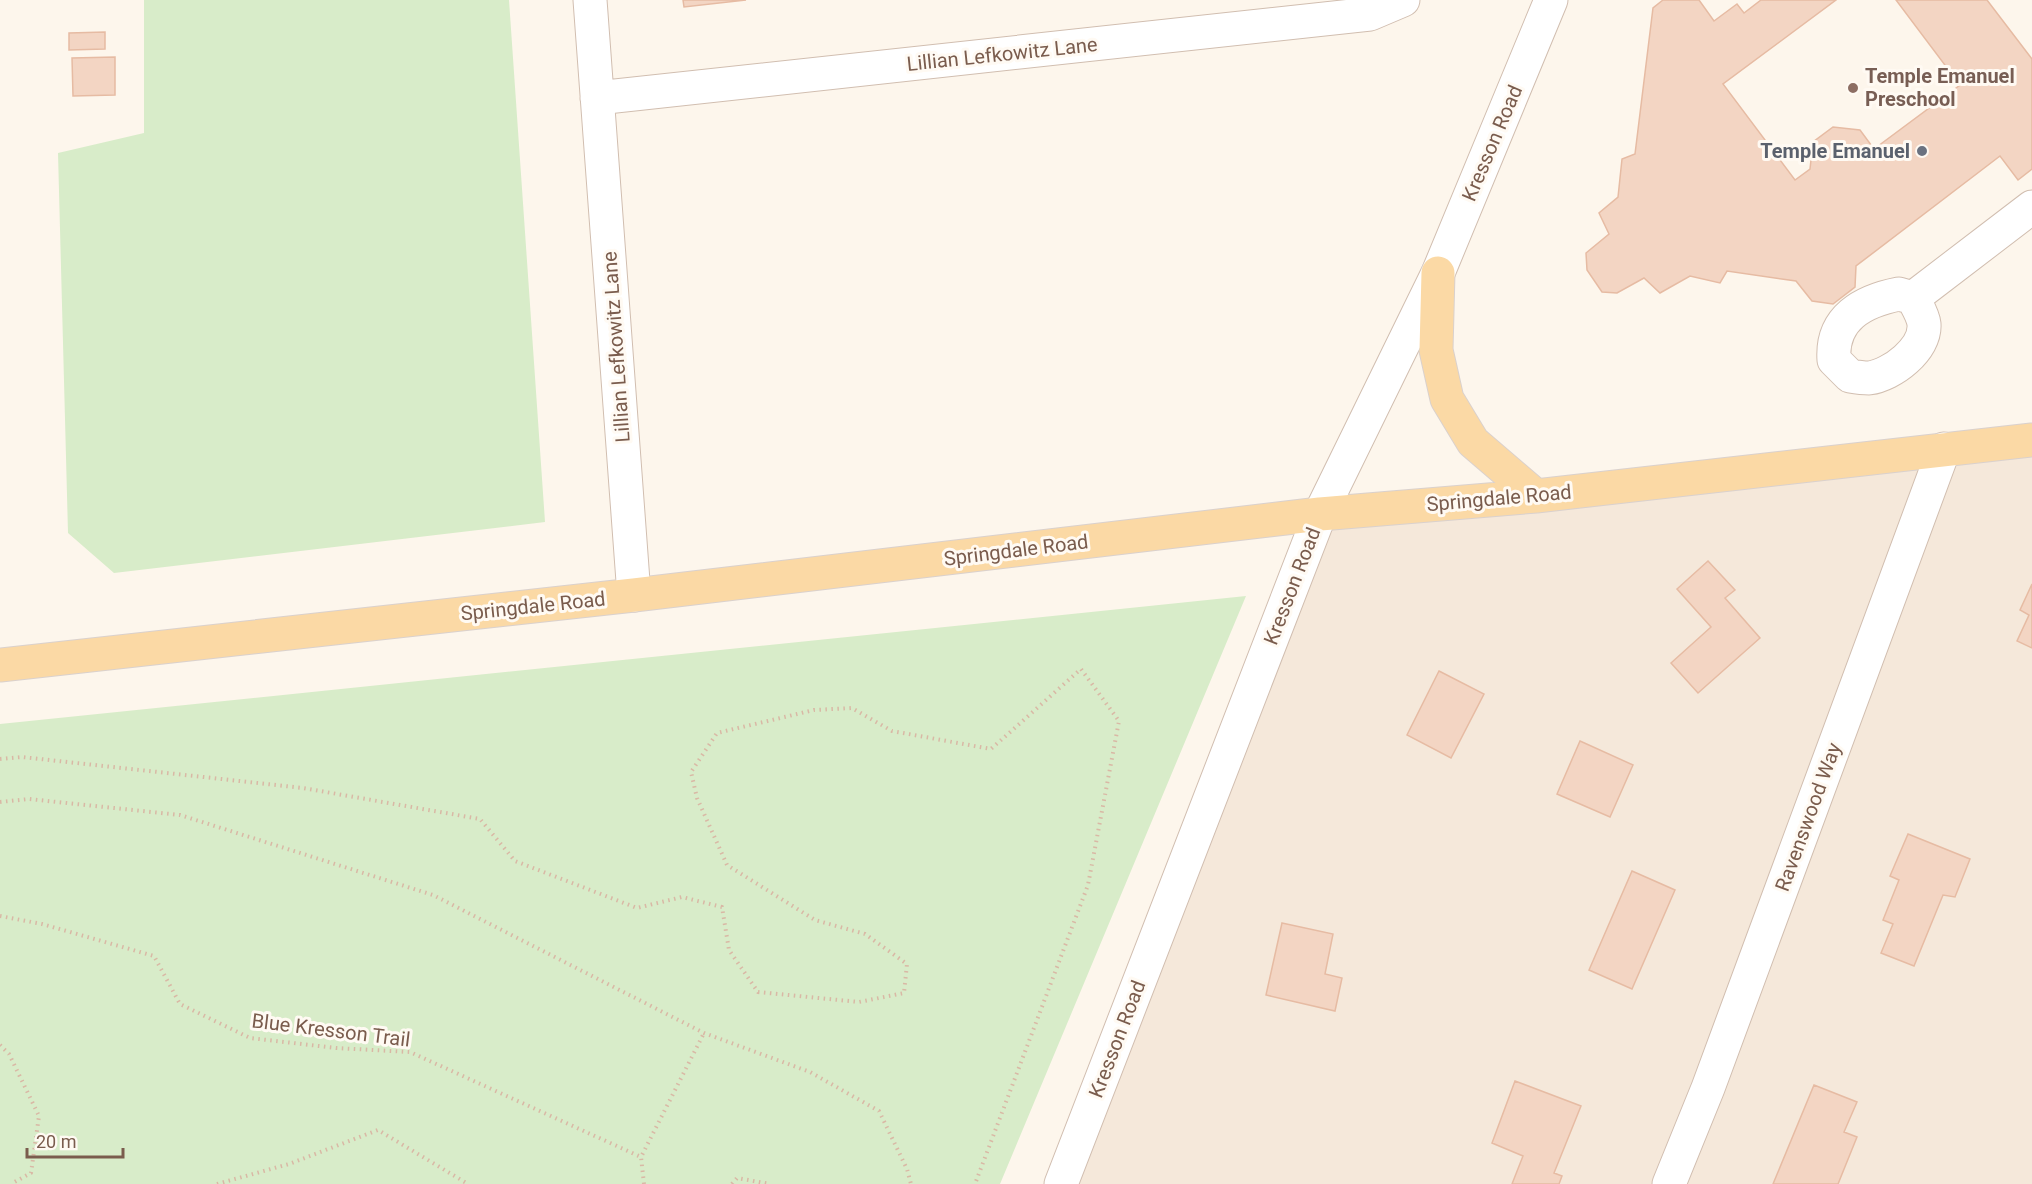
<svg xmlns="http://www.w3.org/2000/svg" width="2032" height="1184" viewBox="0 0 2032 1184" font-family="Roboto,sans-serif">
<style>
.residential{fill:#f5e8da}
.green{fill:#d8ecc9}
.building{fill:#f3d5c3;stroke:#e6bba3;stroke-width:1.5}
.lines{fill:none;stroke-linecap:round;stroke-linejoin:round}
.minor-casing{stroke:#d1beb0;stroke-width:35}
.major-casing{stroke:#dad1cd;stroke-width:35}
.path{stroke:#d9b8a5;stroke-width:4;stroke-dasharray:1.5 4.5;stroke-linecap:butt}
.minor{stroke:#fff;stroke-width:33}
.major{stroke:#fbd9a5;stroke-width:33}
.education-dot{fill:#8d6e63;stroke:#fffaf3;stroke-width:2}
.worship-dot{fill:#6b7280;stroke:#fffaf3;stroke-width:2}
.labels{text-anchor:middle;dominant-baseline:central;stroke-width:6;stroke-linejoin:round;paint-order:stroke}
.street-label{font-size:20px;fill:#7a5c4d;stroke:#fffaf3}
.education-label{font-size:20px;font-weight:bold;fill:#785e54;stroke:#fffaf3;text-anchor:start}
.worship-label{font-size:20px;font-weight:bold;fill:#5b616d;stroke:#fffaf3;text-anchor:end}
</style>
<rect width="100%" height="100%" fill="#fdf6ec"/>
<path class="residential" d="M2032,440V1184H1061L1320,514Z"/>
<path class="green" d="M144,0H509L545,522L114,573L68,533L58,153L144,133Z
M1246,596L1000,1184H0V724Z"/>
<path class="building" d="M683,0H746L684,7Z
M1663,0H1699L1714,21L1737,4L1744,13L1761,0H1836L1723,84L1795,180L1810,169L1813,142L1833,127L1860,130L1874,149L1960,85L1896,0H1987L2032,59V169L2018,180L2000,156L1856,266L1855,287L1833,304L1812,301L1796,281L1727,271L1720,283L1690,276L1660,293L1644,278L1617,293L1602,292L1587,270L1586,253L1609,234L1599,213L1618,197L1622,159L1635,154L1653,8Z
M105,32V49L69,50V33Z
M115,57V95L73,96L72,58Z
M1708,561L1735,590L1725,598L1760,638L1698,693L1671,663L1711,627L1677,589Z
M2032,584V648L2017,641L2029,615L2020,610Z
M1439,671L1484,694L1451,758L1407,735Z
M1580,741L1633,765L1610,817L1557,794Z
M1908,834L1970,859L1955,897L1943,895L1914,966L1881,953L1893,924L1883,920L1899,880L1890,876Z
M1632,871L1675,890L1632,989L1589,970Z
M1282,923L1333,934L1325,974L1342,978L1335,1011L1266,995Z
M1515,1081L1581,1106L1554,1173L1562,1176L1559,1184H1512L1523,1156L1492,1143Z
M1814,1085L1857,1102L1844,1132L1857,1137L1838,1184H1773Z"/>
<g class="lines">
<defs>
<path id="minor" d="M590,0L634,595
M597,98L1370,14L1403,0
M1899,294L1913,298C1917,306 1923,315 1924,324C1926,349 1892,375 1869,378C1863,378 1856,377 1850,376L1834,360C1831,318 1863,301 1899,294Z
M1913,298L2032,207
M1061,1184L1320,514L1438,273L1551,0
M1669,1184L1708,1088L1944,449"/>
<path id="major" d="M1438,273L1436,350L1447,399L1473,442L1536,496
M0,665L634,595L1320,514L1536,496L2032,440"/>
</defs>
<use href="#minor" class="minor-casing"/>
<use href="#major" class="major-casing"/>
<path class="path" d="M0,759L22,757L303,788L480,819L515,861L637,908L682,897L722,907L729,950L758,992L859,1002L904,993L907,964L865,934L815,920L727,865L697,798L691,772L717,733L814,710L852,708L892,731L991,749L1081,669L1119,721L1088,885L975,1184
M0,802L29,799L180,815L433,895L704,1033L810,1072L879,1111L907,1169L911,1184
M0,916L42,924L154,956L180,1004L250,1038L336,1048L410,1052L641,1157
M0,1045L9,1054L39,1116L31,1173L11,1184
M217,1184L289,1164L378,1130L468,1184
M644,1184L641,1157L704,1033
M732,1184L737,1178L770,1184"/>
<use href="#minor" class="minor"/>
<use href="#major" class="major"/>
</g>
<circle class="education-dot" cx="1853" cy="88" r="6"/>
<circle class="worship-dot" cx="1922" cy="151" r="6"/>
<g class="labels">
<g class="street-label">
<text transform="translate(1002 54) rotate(-6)">Lillian Lefkowitz Lane</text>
<text transform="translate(1492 143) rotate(-67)">Kresson Road</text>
<text transform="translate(616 347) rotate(-94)">Lillian Lefkowitz Lane</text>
<text transform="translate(1499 498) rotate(-5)">Springdale Road</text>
<text transform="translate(1016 550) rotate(-7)">Springdale Road</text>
<text transform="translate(1292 586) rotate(-69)">Kresson Road</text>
<text transform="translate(533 606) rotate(-6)">Springdale Road</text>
<text transform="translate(1808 817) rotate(-70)">Ravenswood Way</text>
<text transform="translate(331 1030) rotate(7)">Blue Kresson Trail</text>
<text transform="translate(1117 1039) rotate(-69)">Kresson Road</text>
</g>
<g class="education-label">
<text x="1865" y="76">Temple Emanuel<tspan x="1865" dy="23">Preschool</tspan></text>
</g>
<g class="worship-label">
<text x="1910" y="151">Temple Emanuel</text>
</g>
</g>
<path d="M27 1148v9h96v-9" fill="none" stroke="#7a5c4d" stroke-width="3"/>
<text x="36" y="1148" font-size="18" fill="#7a5c4d" stroke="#fffaf3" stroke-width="4.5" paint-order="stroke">20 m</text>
</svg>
